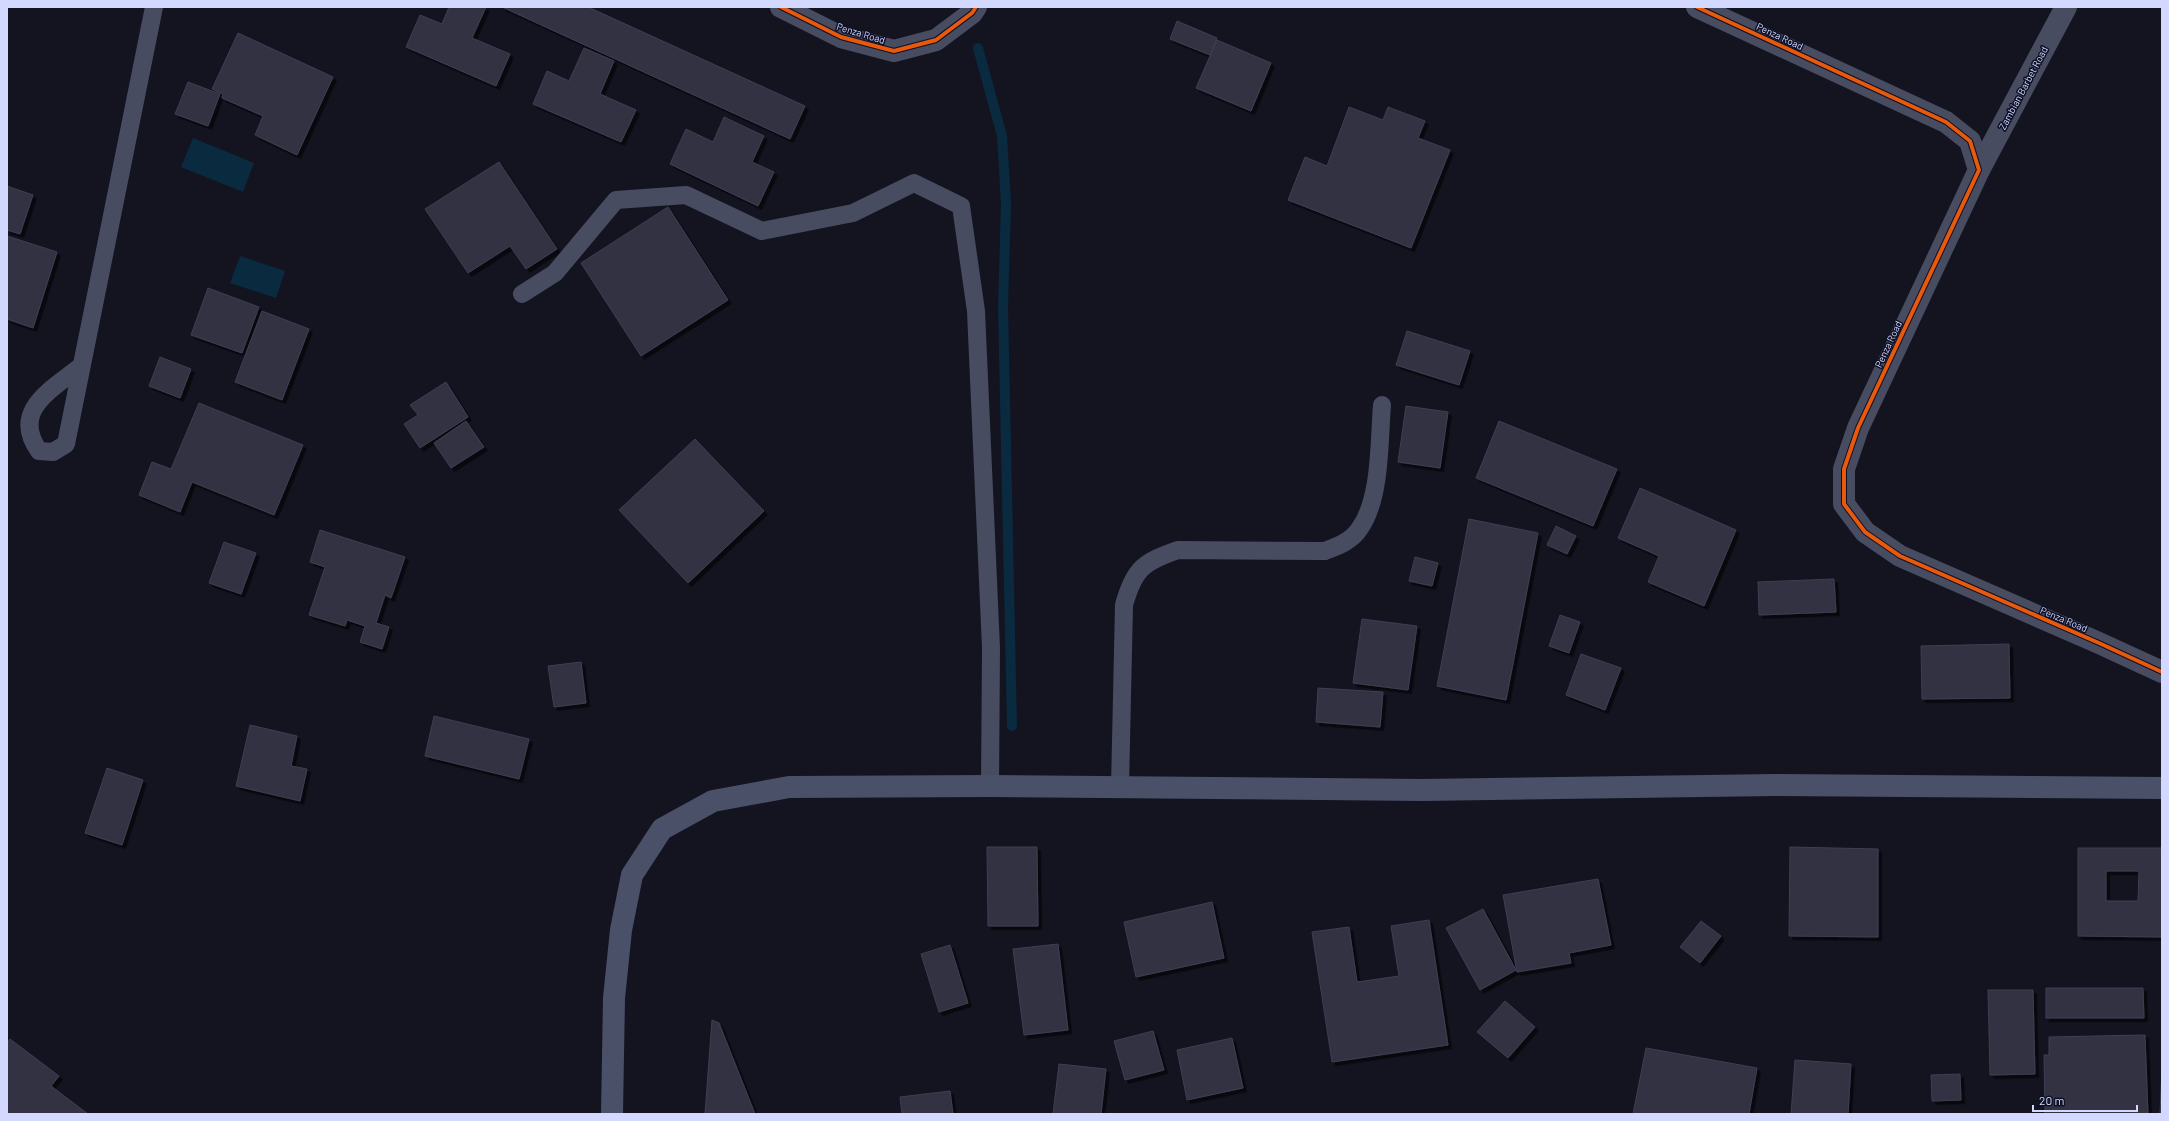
<svg xmlns="http://www.w3.org/2000/svg" width="2169" height="1121" viewBox="0 0 2169 1121" font-family="Barlow,sans-serif">
<style>
.water{fill:#0a2a40}
.lines{fill:none;stroke-linecap:round;stroke-linejoin:round}
.stream{stroke:#0a2a40;stroke-width:10}
.building{fill:#313242;stroke:#3e3f54;fill-rule:evenodd;filter:url(#shadow)}
.service{stroke:#484c61;stroke-width:18}
.minor{stroke:#484c61;stroke-width:22}
.tertiary{stroke:#484c61;stroke-width:22}
.secondary{stroke:#4a5067;stroke-width:22}
.cycleway-casing{stroke:#0e1025;stroke-width:6}
.cycleway{stroke:#e8590c;stroke-width:4}
.labels{text-anchor:middle;dominant-baseline:central;stroke-width:3;stroke-linejoin:round;paint-order:stroke}
.street-label{font-size:10px;fill:#d2d8ff;stroke:#0e1025}
</style>
<defs>
<filter id="shadow"><feDropShadow dx="3.5" dy="3.5" stdDeviation="0" flood-color="#0009"/></filter>
</defs>
<rect width="100%" height="100%" fill="#131420"/>
<path class="water" d="M193,138L254,163L243,192L181,167Z
M240,256L285,271L276,298L230,283Z"/>
<g class="lines">
<path class="stream" d="M978,48L1002,136L1006,204L1003,307L1012,726"/>
</g>
<path class="building" d="M449,7H486L472,38L510,54L496,86L406,47L420,15L442,24Z
M502,7H588L805,106L790,139Z
M1177,21L1217,38L1210,55L1170,39Z
M238,33L333,77L297,155L255,135L263,116L222,98L223,94L212,89Z
M1217,40L1271,63L1251,111L1196,88Z
M584,48L614,61L600,94L636,110L621,142L533,104L547,71L569,81Z
M188,82L220,94L208,126L175,114Z
M1349,107L1383,120L1388,107L1425,121L1418,138L1450,150L1411,248L1288,200L1305,157L1327,166Z
M724,117L764,136L752,162L774,172L758,206L670,164L686,129L713,142Z
M499,162L557,249L526,269L510,246L468,273L425,209Z
M7,186L33,195L20,234L7,230Z
M668,207L728,300L641,356L581,263Z
M7,236L57,252L33,328L7,319Z
M208,288L259,307L242,353L191,335Z
M262,311L309,329L282,400L235,382Z
M1407,331L1470,351L1459,385L1396,365Z
M160,357L191,369L180,398L149,386Z
M446,382L468,417L420,448L404,424L418,415L410,405Z
M199,403L303,445L274,515L192,482L180,512L139,495L152,462L171,469Z
M1406,406L1448,412L1440,468L1398,462Z
M466,421L484,447L451,468L434,443Z
M1499,421L1617,469L1593,526L1476,478Z
M695,439L764,511L688,583L619,510Z
M1640,488L1736,530L1704,606L1648,582L1659,556L1618,538Z
M1469,519L1538,533L1506,700L1437,686Z
M1556,526L1576,536L1567,554L1547,545Z
M320,530L405,557L391,598L385,595L376,623L389,627L382,649L360,642L365,626L347,620L345,626L309,615L325,567L310,562Z
M224,542L256,553L241,594L209,583Z
M1415,557L1438,563L1432,586L1409,581Z
M1834,579L1836,612L1759,615L1758,582Z
M1560,615L1580,622L1569,653L1549,646Z
M1362,619L1417,626L1408,690L1353,683Z
M2009,644L2010,698L1922,699L1921,646Z
M1581,654L1621,668L1605,710L1566,695Z
M581,662L586,703L554,707L548,666Z
M1318,688L1383,692L1380,727L1316,722Z
M434,716L529,739L519,779L425,756Z
M250,725L297,736L291,766L307,769L300,801L236,786Z
M107,768L143,780L122,845L85,833Z
M987,847H1037L1038,926H988Z
M1790,847L1878,849V937L1789,936Z
M2078,848H2162V937L2078,936ZM2106,871H2139L2138,901H2106Z
M1598,879L1611,945L1569,953L1571,963L1517,972L1503,895Z
M1212,902L1224,958L1136,977L1124,922Z
M1483,909L1516,970L1480,990L1446,928Z
M1429,920L1448,1045L1332,1062L1312,932L1349,927L1357,982L1399,976L1391,926Z
M1701,921L1721,936L1700,963L1680,947Z
M1058,944L1068,1030L1024,1035L1013,949Z
M950,945L968,1003L939,1012L921,954Z
M2046,988H2143L2144,1018H2046Z
M1988,990H2033L2035,1074L1990,1075Z
M1505,1001L1535,1027L1508,1058L1477,1032Z
M712,1020L719,1023L755,1114H705Z
M1153,1031L1164,1070L1125,1080L1114,1041Z
M2145,1035L2148,1114H2045L2044,1055H2049V1037Z
M1232,1038L1243,1088L1187,1100L1177,1050Z
M10,1039L59,1076L51,1086L88,1114H7V1043Z
M1646,1048L1757,1068L1749,1114H1633Z
M1795,1060L1851,1064L1848,1114H1791Z
M1059,1064L1106,1069L1101,1114H1053Z
M2162,1067V1114H2160Z
M1960,1074L1961,1100L1932,1101L1931,1075Z
M950,1091L953,1114H902L900,1097Z"/>
<g class="lines">
<path class="service" d="M522,294L555,273L616,200L686,195L762,231L853,213L914,183L961,206L976,311L991,648L990,786
M81,366C53,389 10,410 39,451L53,452L66,444L154,7
M1120,787L1124,605C1134,569 1143,562 1178,550L1325,551C1338,546 1352,541 1360,528C1381,498 1379,442 1382,405"/>
<path class="minor" d="M1979,170L2066,7"/>
<path class="tertiary" d="M781,7L841,37L894,51L936,40L972,13L976,7
M1697,7L1946,122L1970,141L1979,170L1858,428L1844,469V504L1865,532L1900,556L2099,643L2162,672"/>
<path class="secondary" d="M612,1114L614,998L621,930L632,875L662,829L713,801L789,787L990,786L1422,790L1776,785L2162,788"/>
<defs>
<path id="cycleway" d="M781,7L841,37L894,51L936,40L972,13L976,7
M1697,7L1946,122L1970,141L1979,170L1858,428L1844,469V504L1865,532L1900,556L2099,643L2162,672"/>
</defs>
<use href="#cycleway" class="cycleway-casing"/>
<use href="#cycleway" class="cycleway"/>
</g>
<g class="labels">
<g class="street-label">
<text transform="translate(861 33) rotate(17)">Penza Road</text>
<text transform="translate(1780 36) rotate(25)">Penza Road</text>
<text transform="translate(2023 88) rotate(-62)">Zambian Barbet Road</text>
<text transform="translate(1888 344) rotate(-65)">Penza Road</text>
<text transform="translate(2064 619) rotate(23)">Penza Road</text>
</g>
</g>
<rect width="2169" height="1121" fill="none" stroke="#d2d8ff" stroke-width="16"/>
<path d="M2033 1105v6h104v-6" fill="none" stroke="#d2d8ff" stroke-width="2"/>
<text x="2039" y="1105" font-size="12" fill="#d2d8ff" stroke="#0e1025" stroke-width="3" paint-order="stroke">20 m</text>
</svg>
